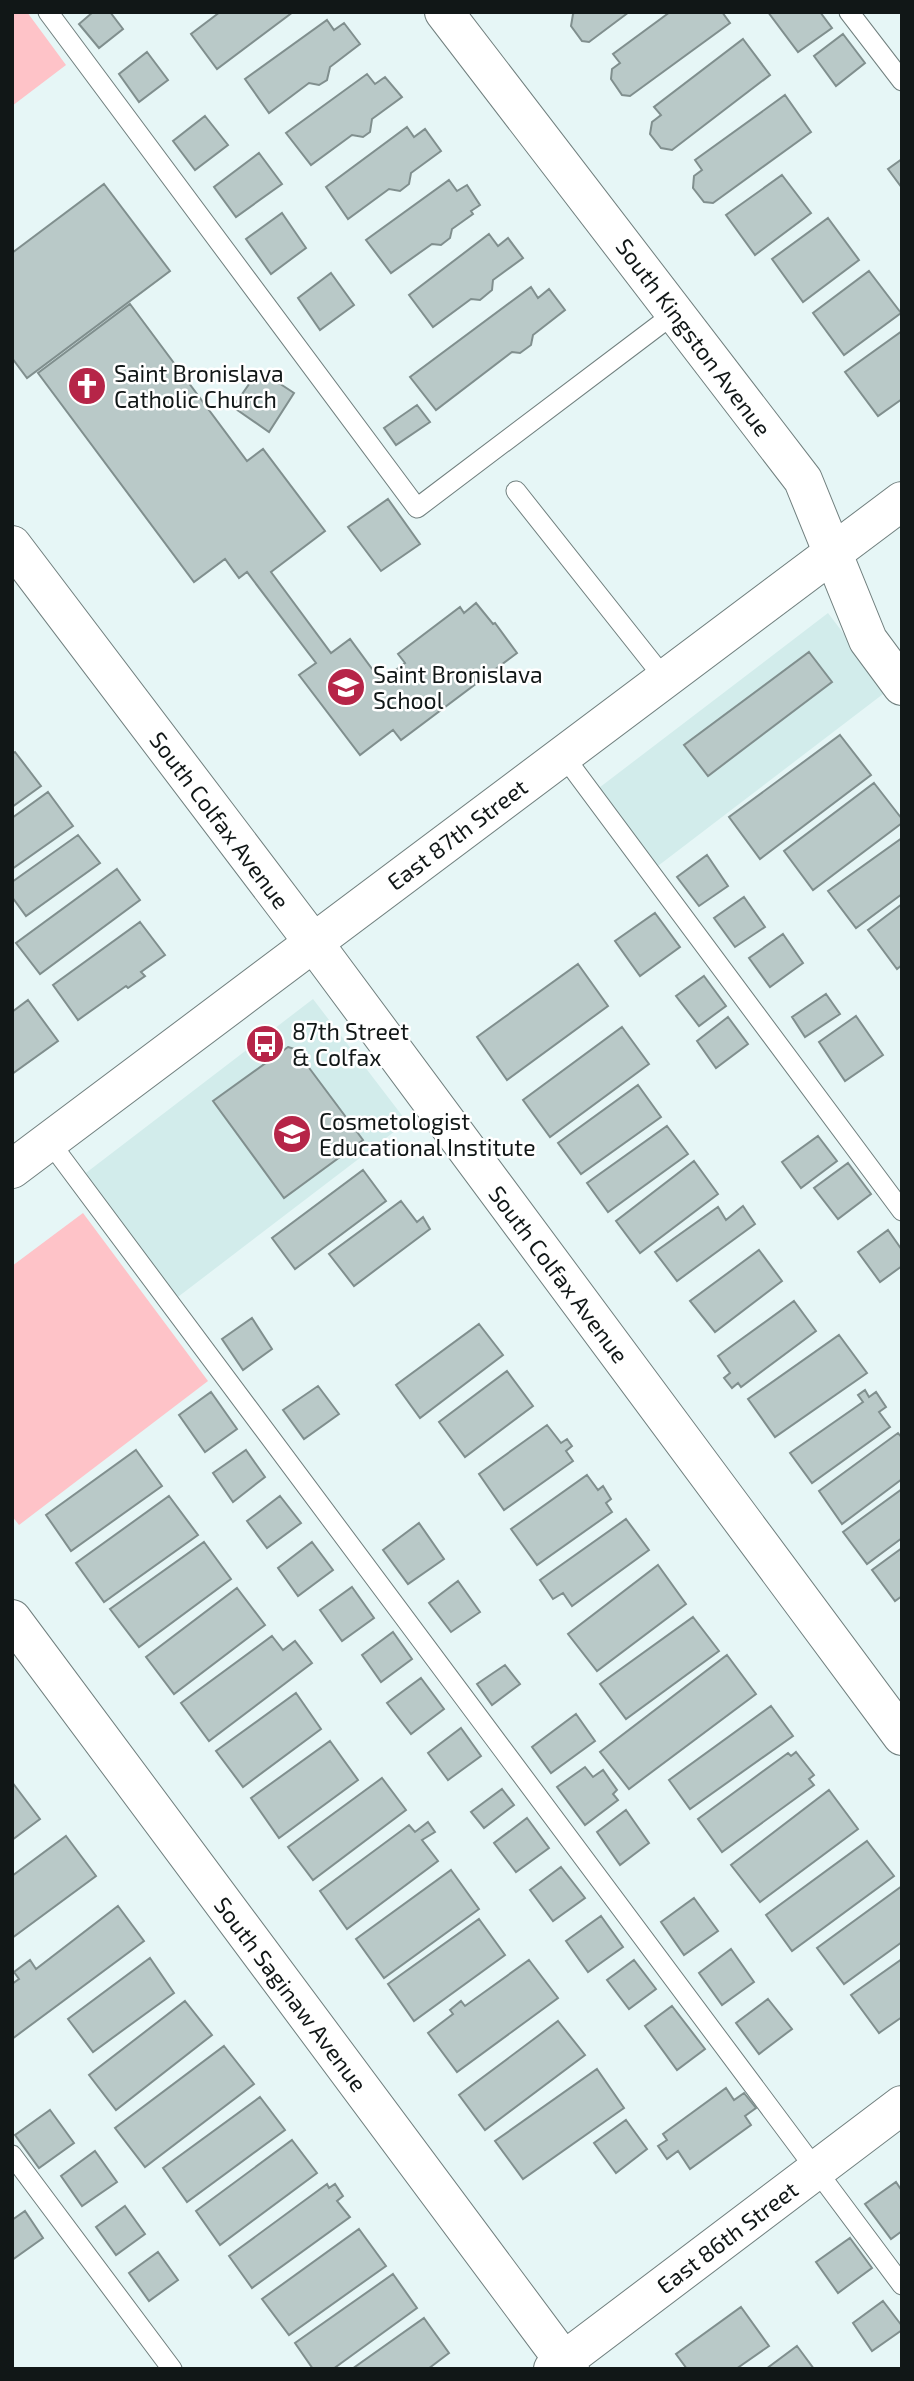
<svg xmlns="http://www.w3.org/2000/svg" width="914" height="2381" viewBox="0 0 914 2381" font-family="'Exo 2',sans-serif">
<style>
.built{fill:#d2eceb}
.green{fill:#fec3c8}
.building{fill:#b9c9c8;stroke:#808f8e;stroke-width:2}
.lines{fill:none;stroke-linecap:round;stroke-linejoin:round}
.lane-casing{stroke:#707f7e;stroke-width:21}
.street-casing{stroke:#707f7e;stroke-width:40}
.secondary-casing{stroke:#707f7e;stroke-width:40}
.lane{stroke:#fff;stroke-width:19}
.street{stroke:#fff;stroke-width:38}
.secondary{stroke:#fff;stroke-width:38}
.labels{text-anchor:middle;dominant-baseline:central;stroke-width:5;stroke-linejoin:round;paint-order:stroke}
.street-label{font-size:23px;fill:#111717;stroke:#fff}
.poi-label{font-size:23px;fill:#111717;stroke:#fff;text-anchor:start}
</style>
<rect width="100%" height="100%" fill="#e6f6f6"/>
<path class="built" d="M828,613L887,691L650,872L591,794Z
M313,999L407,1122L170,1303L78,1179Z"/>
<path class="green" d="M12,12H27L66,65L12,106Z
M83,1213L208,1381L19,1525L12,1516V1266Z"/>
<path class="building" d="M93,12H110L123,29L99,48L79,24Z
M220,12H293L217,69L191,34Z
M576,12H629L589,42L582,41L571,26L573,14Z
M670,12H722L730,23L630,96L622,95L611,79L612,69L620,63L613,54Z
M768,12H820L832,28L798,52Z
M327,20L334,30L344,23L360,44L330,67L327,80L319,85L309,83L269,113L245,79Z
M843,34L865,63L836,86L814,56Z
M743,39L770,75L672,150L661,148L650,134L652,122L661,115L654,107Z
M147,52L168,80L139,102L119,74Z
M367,74L375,84L385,77L402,97L372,119L370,132L363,137L352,135L311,165L286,133Z
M785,95L811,132L713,203L704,202L693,188L694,176L702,170L695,160Z
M205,116L228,145L195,170L173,141Z
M407,127L414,137L425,129L441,151L411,173L409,184L400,191L389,189L348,219L326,187Z
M259,153L282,184L236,217L214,187Z
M902,159V188L888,169Z
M782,175L811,213L755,255L726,215Z
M449,180L457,191L467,185L480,205L471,211L473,214L452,229L450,238L441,245L432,244L391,273L366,240Z
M104,184L170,271L27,378L12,358V253Z
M282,213L306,248L271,274L246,239Z
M828,218L859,260L803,302L772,259Z
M489,234L498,246L508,238L523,258L493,280L492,290L480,300L471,299L433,327L409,295Z
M869,271L901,313L844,355L813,313Z
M331,273L354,305L320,330L298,298Z
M531,287L538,298L549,289L565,310L533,335L531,345L520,353L512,352L436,410L410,377Z
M130,304L247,461L263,449L325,531L271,572L331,653L350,639L381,681L405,663L398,654L460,607L464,613L476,603L493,624L495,623L517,653L401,740L393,730L360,755L299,675L316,663L247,572L239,578L225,559L194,582L38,373Z
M902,331V399L878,416L845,372Z
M259,370L294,393L269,432L233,407Z
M417,405L430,422L396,445L384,428Z
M388,499L420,544L381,571L348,527Z
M809,652L832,682L708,776L684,745Z
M840,735L871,775L760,859L729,817Z
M15,752L41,786L12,807V754Z
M874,783L902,819V823L813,890L784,851Z
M48,792L73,826L12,869V818Z
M78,835L100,863L26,916L12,897V882Z
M902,838V894L856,928L828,891Z
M707,855L728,886L699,906L677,877Z
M117,869L140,900L40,974L16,943Z
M744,897L765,927L735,947L714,918Z
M902,904V965L897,969L868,930Z
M655,913L680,947L640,976L615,941Z
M140,922L165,955L141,972L145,976L128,988L126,986L78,1020L53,985Z
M783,934L803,963L770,987L749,958Z
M578,964L608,1006L507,1080L477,1037Z
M704,976L726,1006L699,1026L676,996Z
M826,994L840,1014L805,1037L792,1017Z
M28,1000L58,1041L12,1074V1012Z
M856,1016L883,1055L845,1081L819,1042Z
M728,1017L748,1044L716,1068L697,1041Z
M622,1027L649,1064L550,1137L523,1100Z
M288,1047L295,1049L363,1140L284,1198L213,1101Z
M638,1085L661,1117L581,1174L558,1143Z
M667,1126L688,1154L608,1212L587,1183Z
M818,1136L837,1161L801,1188L782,1162Z
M694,1161L718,1194L640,1253L616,1221Z
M848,1163L871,1194L838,1219L814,1188Z
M363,1170L386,1201L295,1269L272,1238Z
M401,1201L417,1222L423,1217L430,1229L354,1286L329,1254Z
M743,1206L755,1224L677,1281L655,1252L718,1207L726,1220Z
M888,1230L902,1250V1266L880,1282L858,1252Z
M759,1250L782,1281L715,1332L690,1301Z
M794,1301L816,1331L741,1387L738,1383L732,1388L724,1378L730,1373L718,1356Z
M252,1318L272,1349L243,1370L222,1339Z
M479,1324L503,1355L420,1418L396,1385Z
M839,1335L867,1373L775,1437L748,1399Z
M507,1371L533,1406L465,1457L439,1422Z
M318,1386L339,1414L304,1439L283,1410Z
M865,1390L869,1397L876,1392L886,1407L879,1412L890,1427L812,1483L790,1453L863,1402L858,1395Z
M211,1392L237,1429L205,1452L179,1415Z
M547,1425L561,1443L567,1439L572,1446L566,1451L573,1461L504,1510L479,1474Z
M898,1433L902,1438V1479L842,1524L819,1491Z
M136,1450L162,1486L71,1551L46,1515Z
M246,1450L265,1477L233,1502L213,1473Z
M587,1475L598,1490L603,1486L611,1499L606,1503L612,1512L537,1565L511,1529Z
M902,1489V1538L867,1564L843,1532Z
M169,1496L198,1535L104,1602L76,1563Z
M280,1496L301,1523L267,1548L247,1521Z
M626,1519L649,1550L572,1606L563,1593L553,1599L540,1580Z
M419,1523L444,1559L408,1584L383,1550Z
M204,1542L231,1579L139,1647L110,1609Z
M312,1542L333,1570L298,1596L278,1568Z
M902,1548V1596L895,1601L872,1570Z
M658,1565L686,1604L597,1671L568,1634Z
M458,1581L480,1612L451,1632L429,1603Z
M352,1587L374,1618L342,1641L320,1610Z
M237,1588L265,1625L174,1694L146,1657Z
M693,1617L719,1651L626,1719L600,1684Z
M393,1632L412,1659L381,1682L362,1655Z
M272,1636L283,1650L295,1641L312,1663L209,1741L181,1703Z
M727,1655L756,1694L629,1789L600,1752Z
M505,1665L520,1684L492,1705L477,1684Z
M421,1678L444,1709L411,1734L387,1703Z
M296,1693L321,1729L243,1787L216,1751Z
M771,1706L793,1736L690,1809L669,1780Z
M576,1714L595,1741L551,1773L532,1747Z
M461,1728L481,1756L448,1780L428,1753Z
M330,1741L358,1780L279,1838L251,1798Z
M796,1752L814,1775L809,1779L814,1785L722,1852L698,1819L788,1753L791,1756Z
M585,1767L593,1777L603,1770L617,1790L613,1794L618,1800L585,1825L557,1787Z
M382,1778L406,1810L313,1880L288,1847Z
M12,1782L40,1819L12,1840Z
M502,1789L514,1805L484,1828L471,1812Z
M829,1790L858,1829L760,1902L731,1865Z
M626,1810L649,1843L620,1865L597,1832Z
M527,1818L549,1848L516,1872L494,1843Z
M428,1822L435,1832L422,1840L438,1861L347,1929L320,1891L409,1825L415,1832Z
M66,1836L96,1876L12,1938V1876Z
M867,1841L894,1876L792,1951L766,1915Z
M561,1867L585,1898L553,1921L530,1890Z
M451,1870L479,1909L384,1978L356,1939Z
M902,1886V1942L844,1984L817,1948Z
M694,1898L718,1931L684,1955L661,1922Z
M118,1906L144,1941L12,2039V1984L19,1979L14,1972L30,1960L36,1969Z
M601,1916L623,1947L588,1972L566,1941Z
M479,1919L505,1955L414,2021L388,1984Z
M731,1949L754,1982L722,2005L699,1973Z
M150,1958L174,1993L93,2052L68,2019Z
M902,1959V2017L879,2033L851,1995Z
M529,1960L558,1998L457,2072L428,2033L453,2014L450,2010L461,2001L465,2006Z
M634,1960L656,1989L629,2009L607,1980Z
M768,1999L792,2029L759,2054L736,2023Z
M185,2001L212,2035L116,2110L89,2075Z
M672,2006L705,2049L677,2070L645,2026Z
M558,2021L585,2055L485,2130L459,2095Z
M224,2046L254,2084L145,2167L115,2128Z
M597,2069L624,2108L523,2179L495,2141Z
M726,2088L734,2100L744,2093L756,2108L745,2116L751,2125L690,2169L678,2151L667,2159L658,2146L667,2140L663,2134Z
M260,2097L285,2130L187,2202L163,2168Z
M50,2110L74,2143L39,2168L15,2135Z
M626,2120L647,2149L616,2173L594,2143Z
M292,2140L317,2173L220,2245L196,2211Z
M95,2151L117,2182L82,2206L61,2176Z
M896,2182L902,2191V2231L891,2239L865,2204Z
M327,2184L329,2188L335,2184L343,2196L337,2201L350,2217L252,2288L229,2256Z
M125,2206L145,2234L116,2255L96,2227Z
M25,2211L43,2238L12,2260V2220Z
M359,2229L386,2266L289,2335L262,2299Z
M850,2238L872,2268L838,2293L816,2262Z
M158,2252L178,2280L149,2301L129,2273Z
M393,2274L417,2308L333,2369H313L295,2343Z
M883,2301L902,2326V2330L872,2351L853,2323Z
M741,2307L769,2346L736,2369H687L676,2354Z
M424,2318L449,2353L428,2369H352Z
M797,2346L814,2369H766Z"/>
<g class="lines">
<defs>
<path id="lane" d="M48,12L417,508L675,313
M849,12L902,81
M516,491L665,679
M563,755L902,1211
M49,1141L902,2285
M12,2155L172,2369"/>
<path id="street" d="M444,12L803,480L868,640L902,686
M12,545L313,942L902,1736
M12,1619L570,2369
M553,2369L902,2105"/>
<path id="secondary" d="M12,1169L902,501"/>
</defs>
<use href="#lane" class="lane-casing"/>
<use href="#street" class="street-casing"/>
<use href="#secondary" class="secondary-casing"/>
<use href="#lane" class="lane"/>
<use href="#street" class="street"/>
<use href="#secondary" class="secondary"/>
</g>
<defs>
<symbol id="church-disc" viewBox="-11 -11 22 22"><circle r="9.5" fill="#b62548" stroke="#fff"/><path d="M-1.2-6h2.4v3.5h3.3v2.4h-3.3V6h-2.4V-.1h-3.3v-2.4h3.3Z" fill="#fff"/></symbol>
<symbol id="school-disc" viewBox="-11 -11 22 22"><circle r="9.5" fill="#b62548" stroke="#fff"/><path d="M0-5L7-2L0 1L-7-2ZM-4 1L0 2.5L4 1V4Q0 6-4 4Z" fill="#fff"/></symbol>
<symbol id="bus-disc" viewBox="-11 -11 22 22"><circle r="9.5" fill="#b62548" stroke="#fff"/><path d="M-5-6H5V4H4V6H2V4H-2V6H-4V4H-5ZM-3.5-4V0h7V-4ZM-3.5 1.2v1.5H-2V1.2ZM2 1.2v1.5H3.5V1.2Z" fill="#fff"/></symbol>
</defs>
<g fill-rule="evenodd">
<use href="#church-disc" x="65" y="364" width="44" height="44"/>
<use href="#school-disc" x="324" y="665" width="44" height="44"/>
<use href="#bus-disc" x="243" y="1022" width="44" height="44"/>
<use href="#school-disc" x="270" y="1112" width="44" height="44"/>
</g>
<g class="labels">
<g class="street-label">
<text transform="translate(694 337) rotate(53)">South Kingston Avenue</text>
<text transform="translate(220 820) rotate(53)">South Colfax Avenue</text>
<text transform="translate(457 834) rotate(-37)">East 87th Street</text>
<text transform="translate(559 1274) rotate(53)">South Colfax Avenue</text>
<text transform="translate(291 1994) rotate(53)">South Saginaw Avenue</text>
<text transform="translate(727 2237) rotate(-37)">East 86th Street</text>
</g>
<g class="poi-label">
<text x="114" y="373">Saint Bronislava<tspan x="114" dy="26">Catholic Church</tspan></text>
<text x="373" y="674">Saint Bronislava<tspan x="373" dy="26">School</tspan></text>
<text x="292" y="1031">87th Street<tspan x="292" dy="26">&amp; Colfax</tspan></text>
<text x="319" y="1121">Cosmetologist<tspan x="319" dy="26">Educational Institute</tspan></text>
</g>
</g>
<rect width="914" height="2381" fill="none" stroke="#111717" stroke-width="28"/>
</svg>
